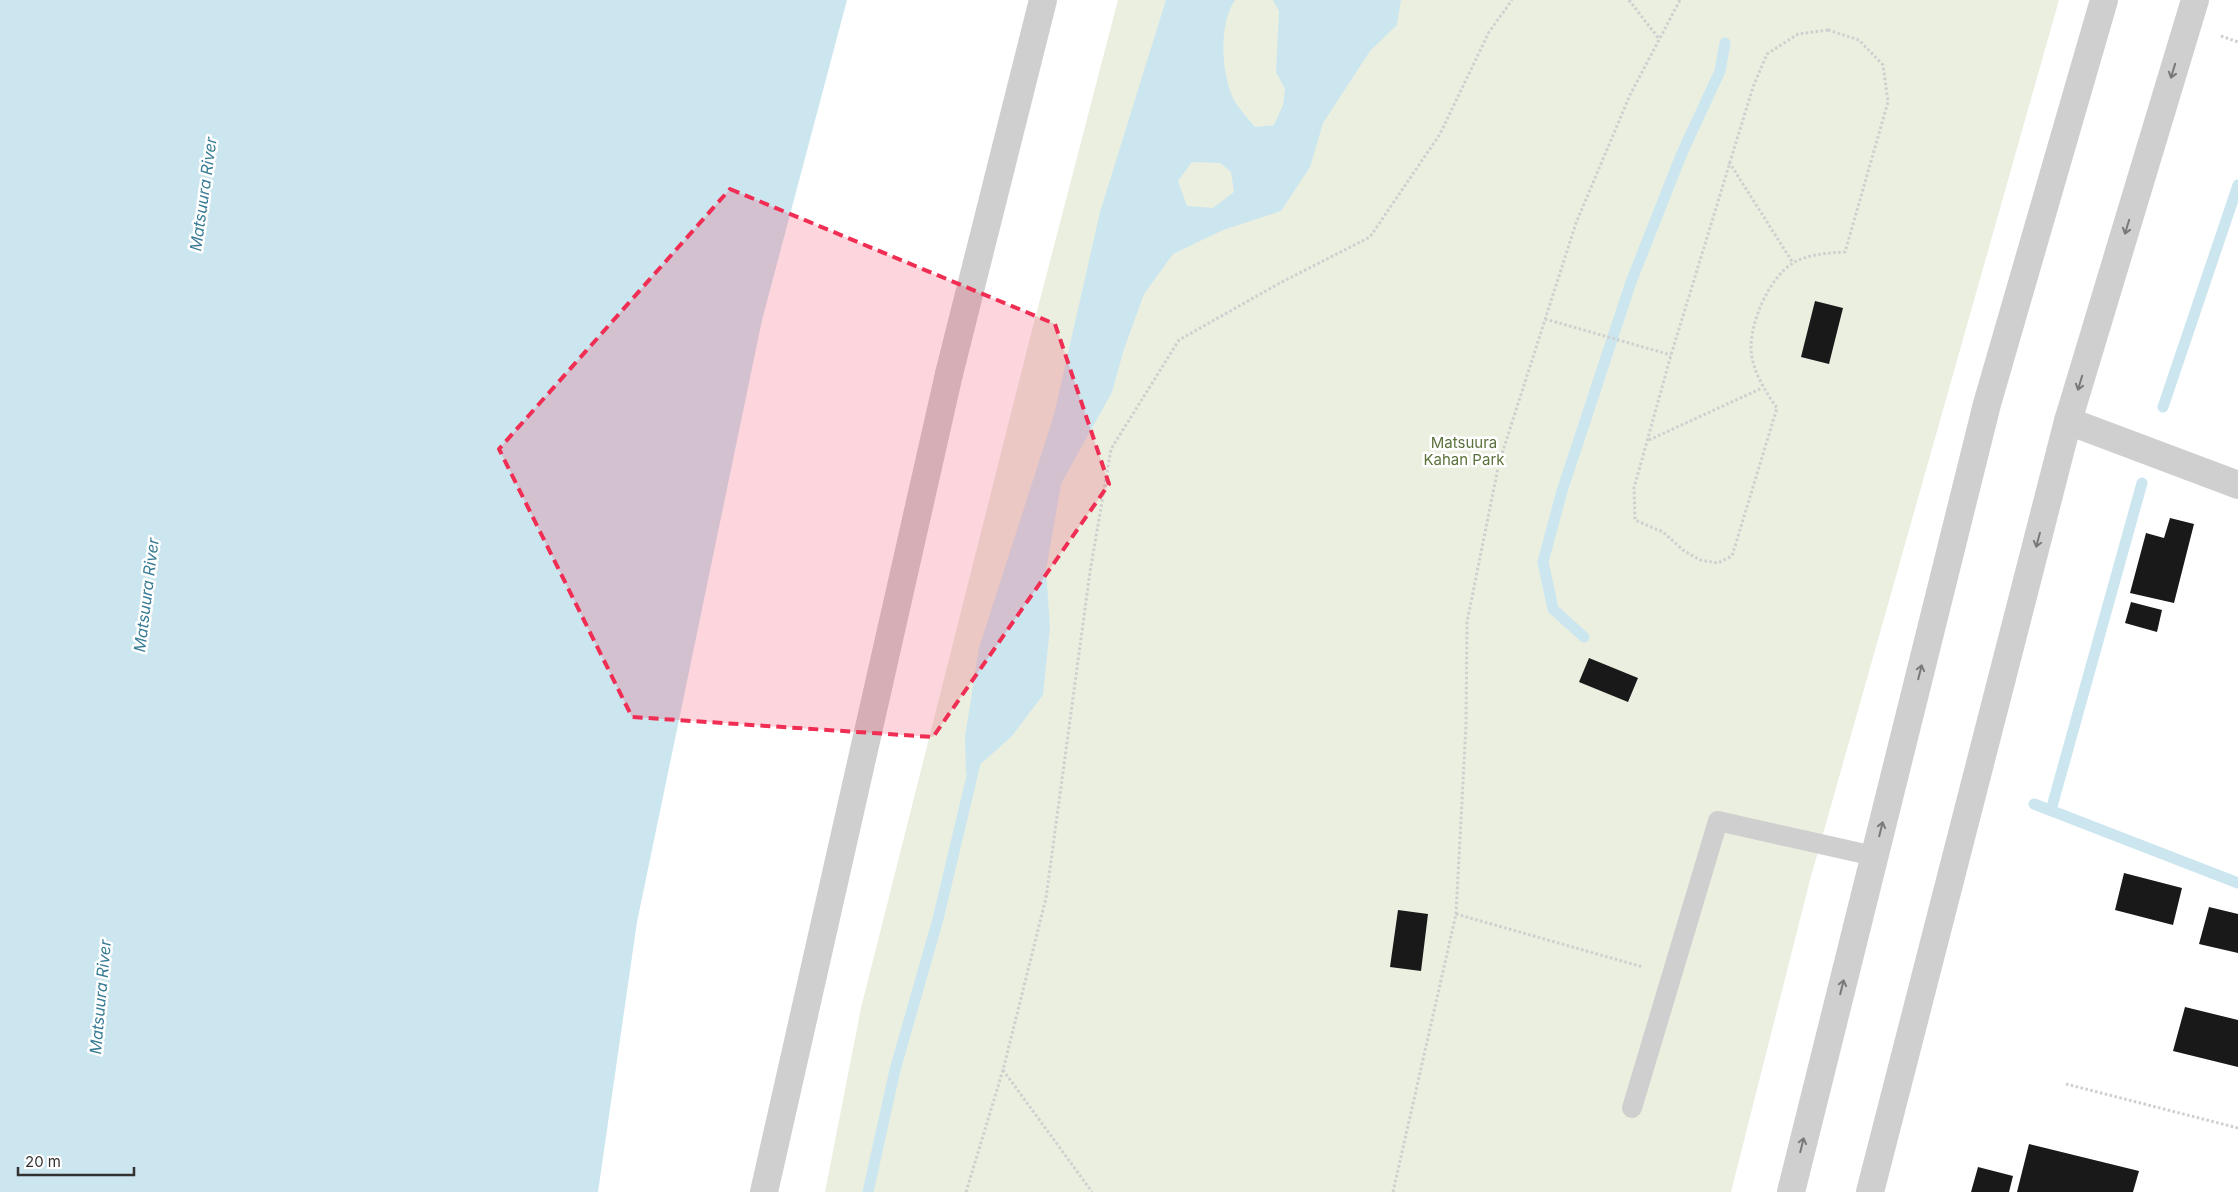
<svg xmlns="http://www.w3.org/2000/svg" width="2238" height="1192" viewBox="0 0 2238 1192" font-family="Inter,sans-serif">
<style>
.green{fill:#eaefe0}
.water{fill:#cce6ef;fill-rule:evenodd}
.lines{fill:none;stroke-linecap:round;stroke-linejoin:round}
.stream{stroke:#cce6ef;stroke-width:11}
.building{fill:#191919}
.path{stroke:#cfcfcf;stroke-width:3;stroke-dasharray:2.5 2.5;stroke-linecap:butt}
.service{stroke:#cfcfcf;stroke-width:20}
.minor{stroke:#cfcfcf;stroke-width:28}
.tertiary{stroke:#cfcfcf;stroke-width:28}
.oneway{stroke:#797979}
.marked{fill:#f02e53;fill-opacity:0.2;stroke:#f02e53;stroke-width:4;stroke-dasharray:10 6;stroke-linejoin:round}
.labels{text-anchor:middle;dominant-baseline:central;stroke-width:5;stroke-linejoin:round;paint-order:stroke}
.park-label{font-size:15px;fill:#5b723c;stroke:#fff}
.water-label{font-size:16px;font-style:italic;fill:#387b94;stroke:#fff}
</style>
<rect width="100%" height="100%" fill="#fff"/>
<path class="green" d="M1118,0H2059L1810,880L1731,1192H825L861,1008L1030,338Z"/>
<path class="water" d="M0,0H847L762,320L637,922L598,1192H0Z
M1166,0H1235C1219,24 1221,69 1232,96C1236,106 1248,118 1255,127L1274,125L1283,105L1285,89L1276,72L1279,11L1273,0H1401L1397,25L1370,51L1323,123L1310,167L1281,211L1223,230L1173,254L1144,294L1124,349L1112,392L1061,484L1046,570L1050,627L1043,695L1012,736L984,761L966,774L965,737L979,648L1054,415L1100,212ZM1192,162L1220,163L1231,172L1234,192L1213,208L1187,206L1178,181Z"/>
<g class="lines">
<path class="stream" d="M2163,407L2238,185
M1584,637L1553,609L1543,562L1562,491L1631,282L1682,153L1720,71L1725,43
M2034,804L2238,883
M2051,810L2142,483
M868,1192L895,1070L938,919L977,755"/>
</g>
<path class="building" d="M1815,301L1843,308L1829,364L1801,357Z
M2170,518L2194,524L2174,603L2130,593L2146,533L2164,538Z
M2131,602L2162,610L2157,632L2125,623Z
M1589,658L1638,678L1628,702L1579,682Z
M2124,873L2182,888L2173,925L2115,910Z
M2209,907L2238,914V953L2199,944Z
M1398,910L1428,914L1421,971L1390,967Z
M2185,1007L2238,1020V1067L2173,1051Z
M2029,1144L2139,1171L2133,1192H2017Z
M1978,1167L2013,1176L2009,1192H1971Z"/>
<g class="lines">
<path class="path" d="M1629,0L1659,39
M1828,30L1859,40L1883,65L1888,102L1845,252C1828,253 1808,254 1793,263C1769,278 1750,322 1751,350C1752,370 1766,393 1777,408L1732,556L1718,563L1700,560L1683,550L1663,532L1635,520L1634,488L1671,355L1753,87L1767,54L1798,34Z
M2221,36L2238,42
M1729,162L1793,263
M1545,319L1671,355
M1649,440L1762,388
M1456,914L1643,967
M1003,1070L1092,1192
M2066,1084L2238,1128
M966,1192L1003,1070L1046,898L1090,572L1111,449L1179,340L1278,284L1370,237L1440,134L1489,32L1512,0
M1393,1192L1456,914L1466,725L1467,622L1499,463L1576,223L1630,95L1680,0"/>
<path class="service" d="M1632,1108L1718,821L1874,856"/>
<path class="minor" d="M2068,421L2238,485
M764,1192L949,374"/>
<path class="tertiary" d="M949,374L1043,0
M1791,1192L1987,404L2104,0
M1870,1192L2068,421L2195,0"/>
</g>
<defs><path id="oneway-shaft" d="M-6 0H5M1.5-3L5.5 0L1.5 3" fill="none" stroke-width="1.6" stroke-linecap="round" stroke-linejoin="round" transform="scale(1.25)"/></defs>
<g class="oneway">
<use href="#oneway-shaft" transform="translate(2173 71) rotate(107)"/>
<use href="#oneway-shaft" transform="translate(2127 227) rotate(107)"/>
<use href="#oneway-shaft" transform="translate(2080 383) rotate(107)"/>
<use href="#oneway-shaft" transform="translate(2038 540) rotate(105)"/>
<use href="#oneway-shaft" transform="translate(1920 672) rotate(-76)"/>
<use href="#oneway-shaft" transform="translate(1881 829) rotate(-76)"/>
<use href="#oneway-shaft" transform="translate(1842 987) rotate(-76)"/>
<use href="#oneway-shaft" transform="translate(1802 1145) rotate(-76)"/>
</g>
<path class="marked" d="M730,189L1055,324L1109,484L933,737L632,717L499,449Z"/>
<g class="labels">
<g class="park-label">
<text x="1464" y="442">Matsuura<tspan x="1464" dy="17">Kahan Park</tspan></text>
</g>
<g class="water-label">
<text transform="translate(203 194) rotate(-82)">Matsuura River</text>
<text transform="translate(146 595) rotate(-83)">Matsuura River</text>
<text transform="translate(100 997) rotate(-85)">Matsuura River</text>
</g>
</g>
<path d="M18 1167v8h116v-8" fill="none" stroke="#323232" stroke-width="2.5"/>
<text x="25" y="1167" font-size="15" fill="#323232" stroke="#ffffff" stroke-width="4" paint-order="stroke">20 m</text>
</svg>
